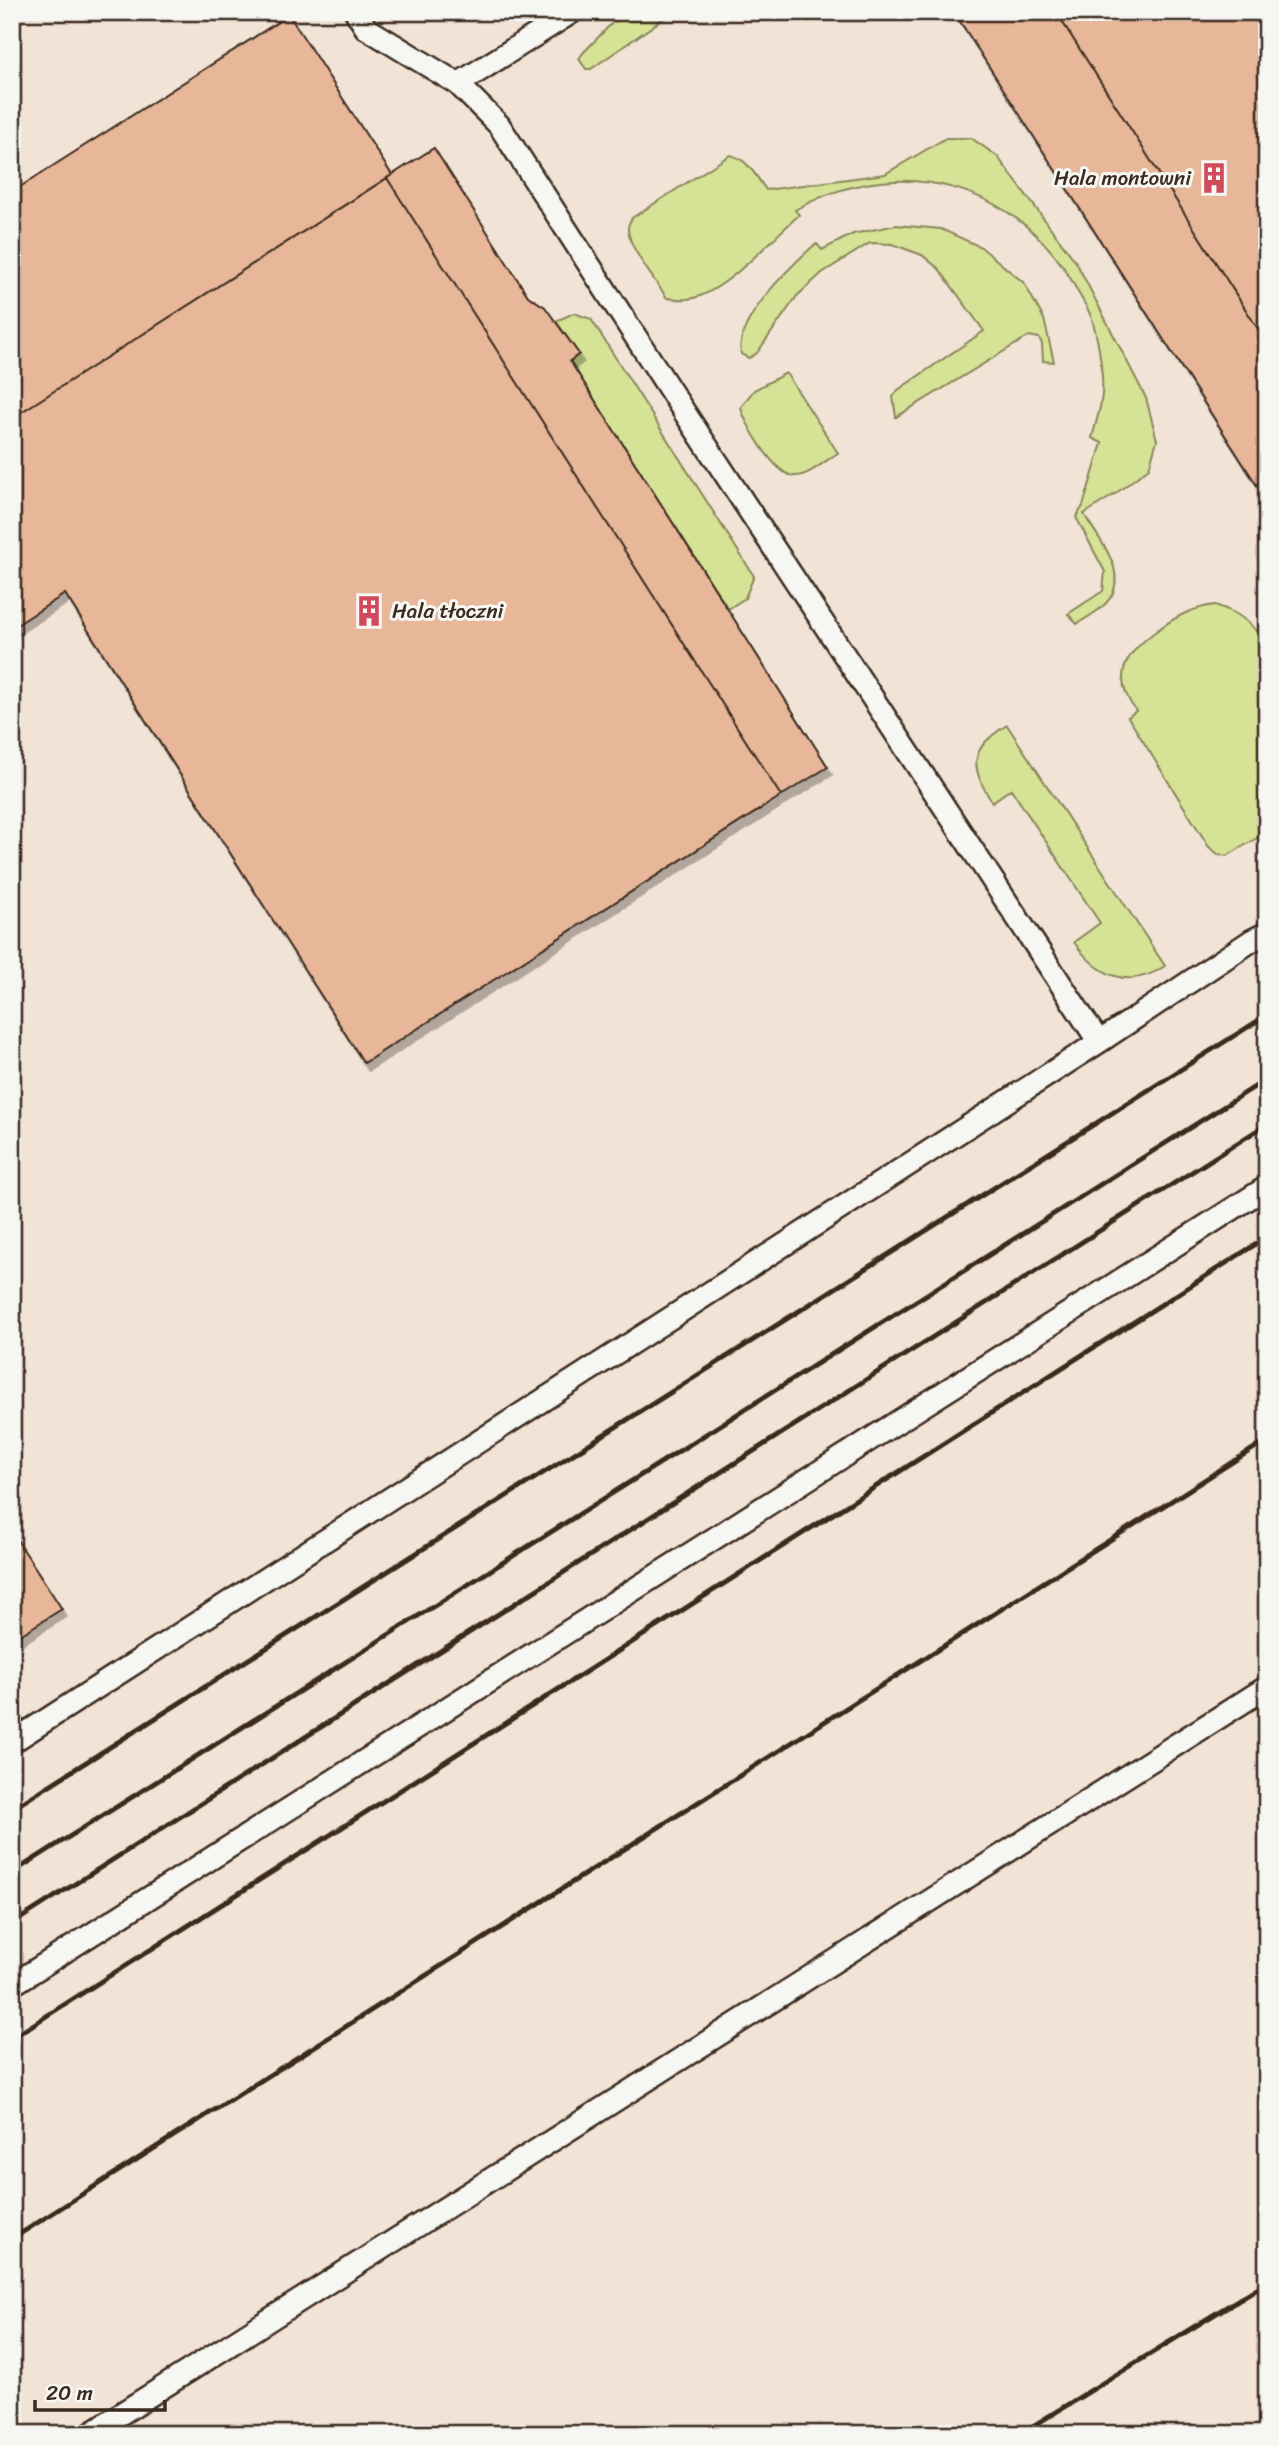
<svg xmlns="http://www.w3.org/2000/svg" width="1279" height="2446" viewBox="0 0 1279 2446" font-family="Sriracha,sans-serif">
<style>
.built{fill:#f2e3d7}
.green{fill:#d6e396;stroke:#88865a;stroke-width:2}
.building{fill:#e8b799;stroke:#3b2a1e;stroke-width:2;filter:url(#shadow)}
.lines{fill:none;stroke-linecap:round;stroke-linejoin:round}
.service-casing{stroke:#3b2a1e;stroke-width:26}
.service{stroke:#f6f6f2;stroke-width:21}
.rail{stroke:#3b2a1e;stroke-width:5}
.labels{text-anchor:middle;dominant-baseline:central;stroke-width:6;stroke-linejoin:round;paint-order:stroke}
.poi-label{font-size:21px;fill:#3b2a1e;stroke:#f6f6f2;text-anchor:end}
</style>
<defs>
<filter id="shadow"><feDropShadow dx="4.5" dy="8" stdDeviation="0" flood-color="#0004"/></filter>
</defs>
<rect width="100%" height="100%" fill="#f6f6f2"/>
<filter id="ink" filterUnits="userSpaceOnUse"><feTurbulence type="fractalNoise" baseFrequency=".0143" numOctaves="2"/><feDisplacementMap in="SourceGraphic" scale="14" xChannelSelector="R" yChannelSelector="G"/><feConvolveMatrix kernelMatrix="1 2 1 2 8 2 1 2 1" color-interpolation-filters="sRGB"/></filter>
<g filter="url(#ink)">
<path class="built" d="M12,12H1267V2434H12Z"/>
<path class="green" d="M630,12H673L591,69H586L579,59L583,53L612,23Z
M946,138H971L997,156L1076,262L1146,398L1157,440L1149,468L1115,494L1084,514C1096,536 1126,567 1112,595C1105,608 1089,616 1077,624L1068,614L1103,591L1105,572L1076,517L1083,506L1102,443L1092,438C1095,426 1099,414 1101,402C1105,381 1099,343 1093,323C1091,313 1084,303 1079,294C1025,185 900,150 795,210L799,215C772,239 732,284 700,296C689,301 678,299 667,298C657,283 627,246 628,228C628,223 630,222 632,218L730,155C748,159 756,176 766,190L885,174Z
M896,225L941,229L981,247L1024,283L1044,319L1054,362L1043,361L1042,344L1039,338L1029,336L896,417L893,397L898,390L984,331L939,269L922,255L892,244L870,243L822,273L797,296L757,353L749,358L741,354C734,321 789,268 812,247L817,244L822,250L853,234Z
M574,313L591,319L754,576L745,598L728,609L570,361L579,354L556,321Z
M786,373L838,453C826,460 808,477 794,476C775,475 744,423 741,407L754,390Z
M1215,605C1232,611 1245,617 1256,631L1263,628L1267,634V832L1227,856L1218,854L1209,847L1128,717L1136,711C1109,674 1127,652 1159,629C1177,616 1192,608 1215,605Z
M1007,725L1165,966C1128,991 1097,975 1074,942L1100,923L1011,789L992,802C969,765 969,749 1007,725Z"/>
<path class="building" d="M954,12H1056L1267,343V501Z
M1056,12H1267V343Z
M289,15L392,175L12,418V192Z
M434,148L528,296L545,307L579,354L570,361L828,767L781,796L387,178Z
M387,178L781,796L364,1063L65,594L12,628V418Z
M12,1532L62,1609L12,1640Z"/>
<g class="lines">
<defs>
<path id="service" d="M356,12L366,28L458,84L499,125L679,404L1099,1042
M458,84L572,12
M12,1742L1099,1042L1251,941L1267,933
M12,1985L1267,1187
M89,2434L1267,1687"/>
</defs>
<use href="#service" class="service-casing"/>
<use href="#service" class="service"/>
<path class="rail" d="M12,1809L1267,1015
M12,1873L1267,1079
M12,1924L1267,1124
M12,2038L1267,1237
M12,2239L1267,1440
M1020,2434L1267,2282
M1259,2434L1267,2429"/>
</g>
</g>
<defs>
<symbol id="building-bare" viewBox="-9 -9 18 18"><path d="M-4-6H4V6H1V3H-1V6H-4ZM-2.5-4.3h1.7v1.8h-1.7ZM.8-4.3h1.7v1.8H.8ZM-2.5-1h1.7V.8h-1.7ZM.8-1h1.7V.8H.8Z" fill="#d1495b" stroke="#f6f6f2" stroke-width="2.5" paint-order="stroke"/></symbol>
</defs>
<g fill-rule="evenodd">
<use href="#building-bare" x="1192" y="156" width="44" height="44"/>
<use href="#building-bare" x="347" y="589" width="44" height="44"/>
</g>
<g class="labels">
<g class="poi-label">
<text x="1191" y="178">Hala montowni</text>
<text x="392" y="611" text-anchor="start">Hala tłoczni</text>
</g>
</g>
<rect width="1279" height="2446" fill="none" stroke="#f6f6f2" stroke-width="42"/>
<rect x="21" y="21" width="1237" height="2404" fill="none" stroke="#3b2a1e" stroke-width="2.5" filter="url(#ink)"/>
<path d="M35 2400v10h130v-10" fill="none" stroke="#3b2a1e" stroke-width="3.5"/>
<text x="46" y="2400" font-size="21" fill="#3b2a1e" stroke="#f6f6f2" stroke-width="5" paint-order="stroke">20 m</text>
</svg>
